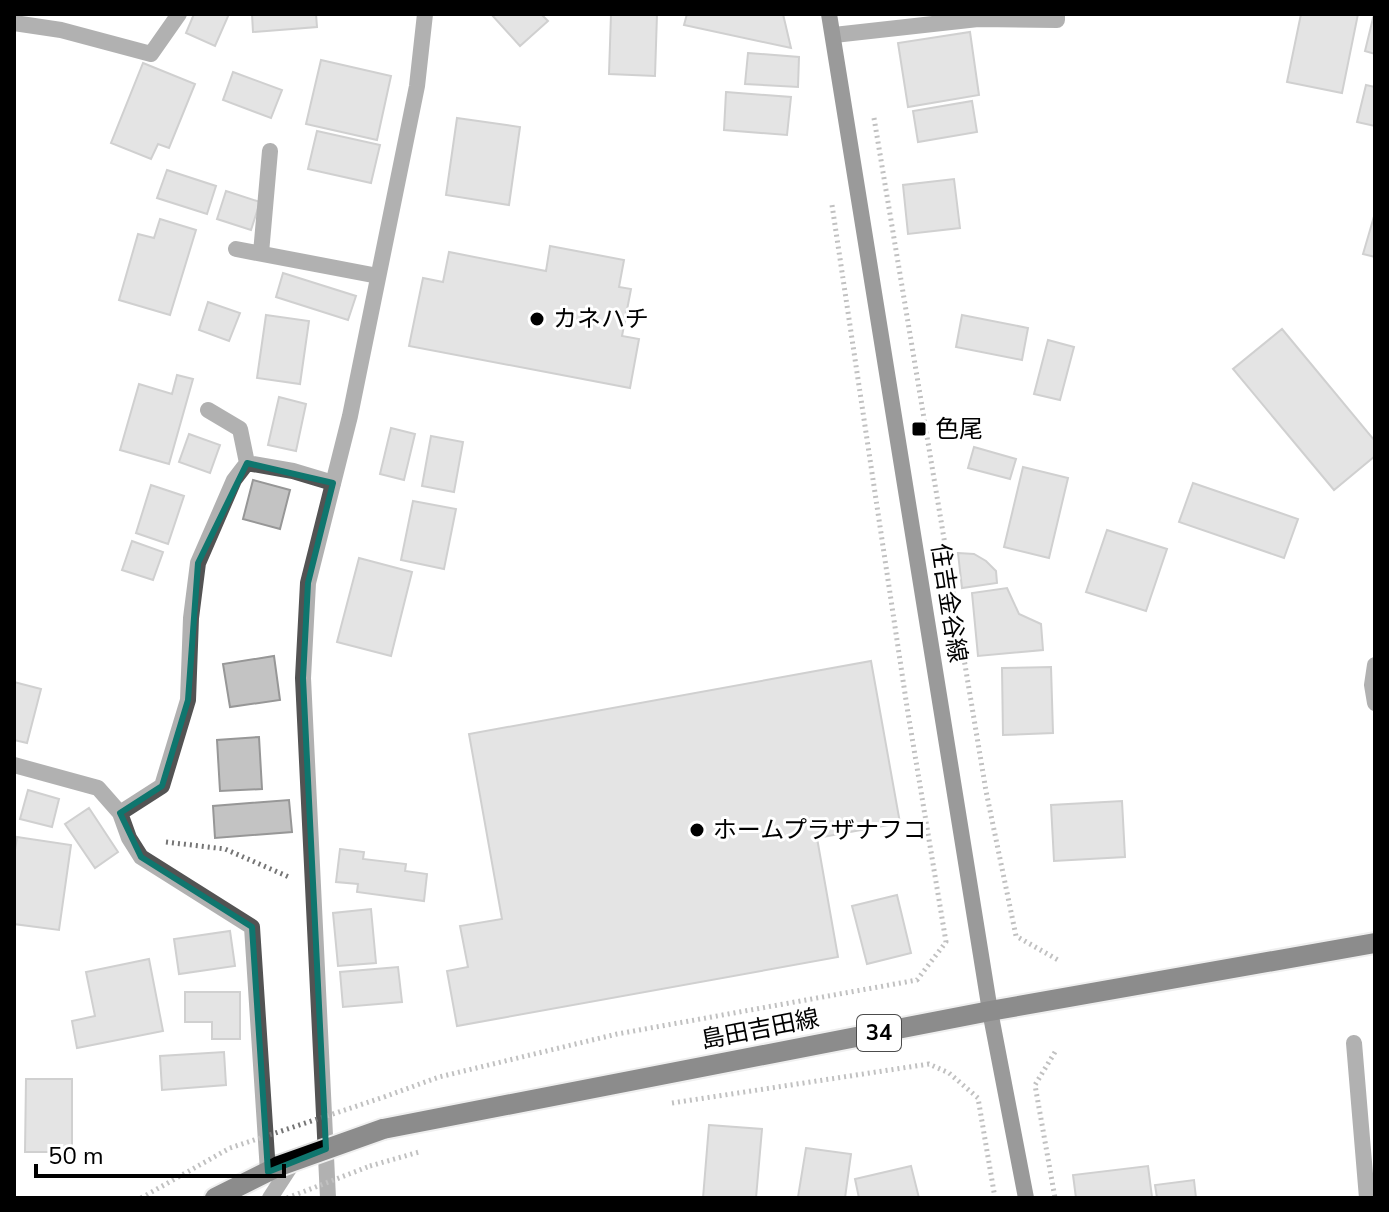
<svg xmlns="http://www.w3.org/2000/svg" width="1389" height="1212" viewBox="0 0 1389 1212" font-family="'Nunito Sans','Noto Sans JP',sans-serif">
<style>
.building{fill:#c3c3c3;stroke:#979797;stroke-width:2}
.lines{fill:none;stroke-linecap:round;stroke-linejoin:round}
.primary-casing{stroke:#dbdbdb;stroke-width:24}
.path{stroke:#757575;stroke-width:5;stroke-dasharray:2 4;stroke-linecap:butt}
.minor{stroke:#535353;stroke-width:16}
.tertiary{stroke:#535353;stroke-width:16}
.secondary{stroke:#202020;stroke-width:16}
.primary{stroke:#000;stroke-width:20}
.primary-bridge-casing{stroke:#dbdbdb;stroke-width:24;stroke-linecap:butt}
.path-bridge{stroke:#757575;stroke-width:5;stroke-dasharray:2 4;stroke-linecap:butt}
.primary-bridge{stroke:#000;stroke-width:20}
.marked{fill:none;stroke:#0f766e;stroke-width:6;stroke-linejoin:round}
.poi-dot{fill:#000;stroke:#fff;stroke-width:3}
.labels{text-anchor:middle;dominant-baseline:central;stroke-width:6;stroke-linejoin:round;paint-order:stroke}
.shield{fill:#fff;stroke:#4c4c4c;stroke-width:2}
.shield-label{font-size:22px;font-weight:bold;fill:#000}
.poi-label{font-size:24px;fill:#000;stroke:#fff;text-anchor:start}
.street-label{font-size:24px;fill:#000;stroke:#fff}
</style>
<rect width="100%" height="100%" fill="#fff"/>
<path class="building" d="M194,14H229L215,46L186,33Z
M252,14H316L317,27L253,32Z
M491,14H541L548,21L520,46Z
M611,14H657L655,76L609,74Z
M687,14H783L791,48L684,25Z
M1301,14H1358L1342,93L1287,82Z
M1374,14H1375V54L1365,51Z
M970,32L979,95L908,107L898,43Z
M748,53L799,57L798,87L745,84Z
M321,60L391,76L377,140L306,124Z
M143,63L195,84L169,148L158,144L151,159L111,143Z
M233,72L282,90L271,118L223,100Z
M1366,85L1375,87V126L1357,122Z
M726,92L791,97L787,135L724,130Z
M972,101L977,132L918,142L913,111Z
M457,118L520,127L509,205L446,195Z
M317,131L380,145L371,183L308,169Z
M167,170L216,186L207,214L157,198Z
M954,179L960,228L908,234L903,185Z
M226,191L260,202L251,230L217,219Z
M1375,213V257L1363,254Z
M160,219L196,230L170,315L119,300L138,234L154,238Z
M550,246L624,260L619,287L631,289L622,336L639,339L630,388L409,346L423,278L443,282L449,252L546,271Z
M283,273L356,296L348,320L276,297Z
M208,302L240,313L229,341L199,330Z
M266,315L309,321L300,384L257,378Z
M962,315L1028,328L1022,360L956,347Z
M1282,329L1375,441V456L1334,490L1233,369Z
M1048,340L1074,347L1060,400L1034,394Z
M177,375L193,379L169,464L120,450L139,384L172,394Z
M279,397L306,404L296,451L268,445Z
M391,428L415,434L404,480L380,474Z
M189,434L220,445L210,473L179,462Z
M431,436L463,442L454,492L422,486Z
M974,447L1016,459L1010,479L968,468Z
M1023,467L1068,478L1049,558L1004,547Z
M253,480L290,490L280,529L243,519Z
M1193,483L1298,519L1284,558L1179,522Z
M151,485L184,496L168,544L136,533Z
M413,501L456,509L444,569L401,560Z
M1107,530L1167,549L1146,611L1086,592Z
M132,541L163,552L153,580L122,570Z
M958,553L974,554L986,561L996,571L997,583L962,588Z
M359,558L412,572L391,656L337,642Z
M1007,588L1019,614L1041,624L1043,650L978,656L972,593Z
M274,656L280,700L230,707L223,664Z
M871,661L900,823L817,838L838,957L457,1026L447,971L468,967L460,926L502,919L469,734Z
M1051,667L1053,733L1003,735L1002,668Z
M14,682L41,689L27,743L14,740Z
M259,737L262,789L220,791L217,740Z
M28,790L59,799L52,827L20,819Z
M289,800L292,832L215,838L213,806Z
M1122,801L1125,857L1054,861L1051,805Z
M89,808L118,852L95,868L65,824Z
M17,837L71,845L59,930L14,924V856Z
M340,849L364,852L363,859L406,864L405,871L427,874L424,901L357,892L358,884L336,882Z
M897,895L911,953L867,964L852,906Z
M371,909L376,963L338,966L333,913Z
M230,931L235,966L179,974L174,939Z
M149,959L163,1031L77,1048L72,1021L95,1016L86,972Z
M398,967L402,1002L343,1007L340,972Z
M185,992H240V1039H212V1022H185Z
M224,1052L226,1085L162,1090L160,1056Z
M26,1079H72V1152H25Z
M709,1125L762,1129L756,1198H703Z
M806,1148L851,1154L845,1198L798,1197Z
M911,1166L919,1198H859L855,1179Z
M1148,1166L1152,1197L1076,1198L1073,1175Z
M1194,1180L1196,1198H1157L1155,1185Z"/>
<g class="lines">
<defs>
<path id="primary" d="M383,1129L990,1011L1375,943
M215,1198L279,1166"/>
</defs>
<use href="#primary" class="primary-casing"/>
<path class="path" d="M874,118L986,791L1016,936L1058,960
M166,842L225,849L289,877
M1055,1052L1035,1085L1055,1198
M384,1097L439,1077L617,1034L917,980L946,942L907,707L832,205
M672,1103L929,1064L949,1073L978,1098L995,1198
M370,1166L419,1152
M141,1198L230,1148"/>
<path class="minor" d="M14,23L61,30L151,54L179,14
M834,35L978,19L1057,20V14
M236,249L378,276
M261,253L270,151
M208,410L240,429L247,463
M1375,665L1372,685L1375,703
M14,765L98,788L120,813L129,838L141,857L252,927L268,1172
M120,813L162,786L188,700L191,618L198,563L234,480L247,463L293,471L333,483
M1354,1043L1367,1198
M270,1198L294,1161"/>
<path class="tertiary" d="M328,1198L303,678L308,583L350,416L417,86L425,14"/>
<path class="secondary" d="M829,14L990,1011L1026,1198"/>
<use href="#primary" class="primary"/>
<defs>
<path id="primary-bridge" d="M279,1166L383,1129"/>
</defs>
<use href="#primary-bridge" class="primary-bridge-casing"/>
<path class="path-bridge" d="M230,1148L384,1097
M287,1198L370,1166"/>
<use href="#primary-bridge" class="primary-bridge"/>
</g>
<path d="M0 0H1389V1212H0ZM247,463L333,483L308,583L303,678L326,1149L268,1172L252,927L141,857L120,813L162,786L188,700L198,563Z" fill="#fff" fill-opacity=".55" fill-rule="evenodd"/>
<path class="marked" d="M247,463L333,483L308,583L303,678L326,1149L268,1172L252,927L141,857L120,813L162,786L188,700L198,563Z"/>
<g class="poi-dot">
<circle cx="537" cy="319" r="8"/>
<rect x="911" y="421" width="16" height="16" rx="4"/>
<circle cx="697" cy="830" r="8"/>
</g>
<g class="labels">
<rect class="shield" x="857" y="1015" width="44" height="36" rx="6"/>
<g class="shield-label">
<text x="879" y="1033">34</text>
</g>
<g class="poi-label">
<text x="553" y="319">カネハチ</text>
<text x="935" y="429">色尾</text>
<text x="713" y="830">ホームプラザナフコ</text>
</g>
<g class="street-label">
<text transform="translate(949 603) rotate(81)">住吉金谷線</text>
<text transform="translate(760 1029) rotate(-11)">島田吉田線</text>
</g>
</g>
<rect width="1389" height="1212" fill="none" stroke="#000000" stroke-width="32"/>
<path d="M36 1164v12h248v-12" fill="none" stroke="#000000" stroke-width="4"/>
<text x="48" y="1164" font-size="24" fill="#000000" stroke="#ffffff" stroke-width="6" paint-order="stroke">50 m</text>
</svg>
